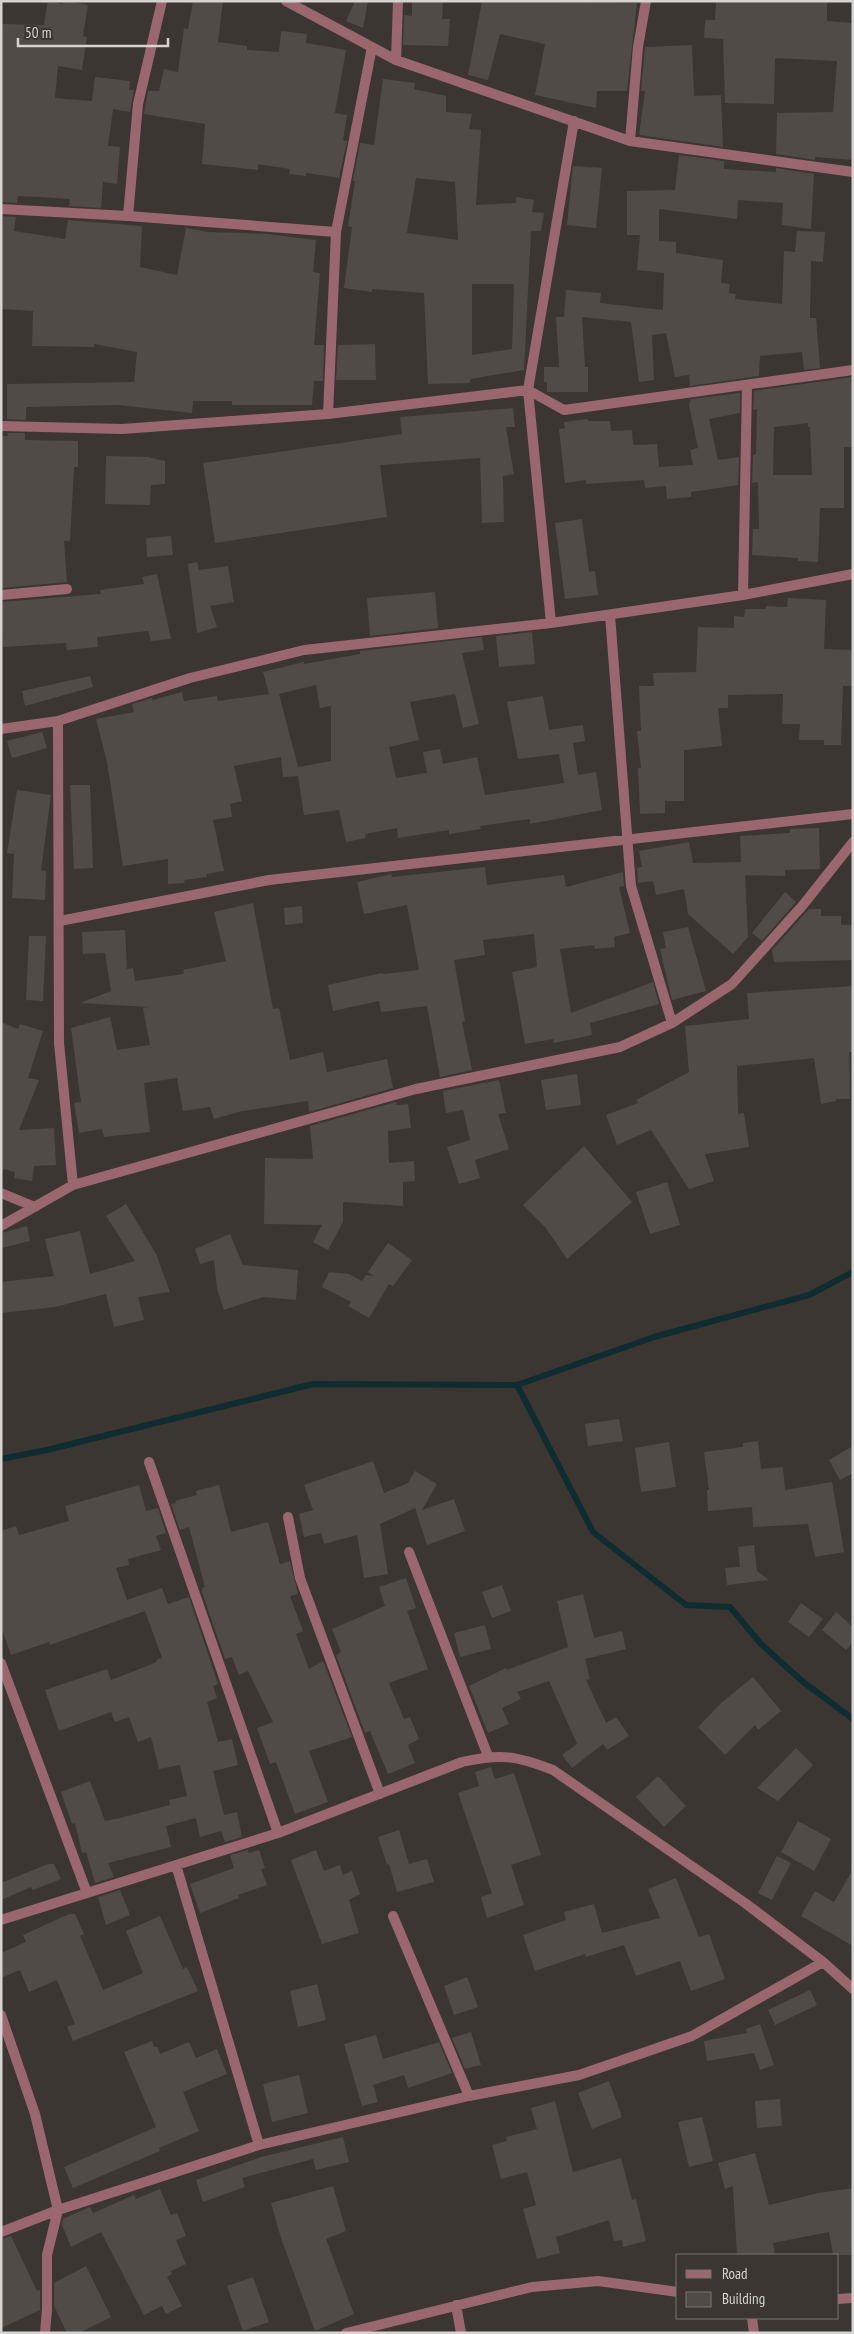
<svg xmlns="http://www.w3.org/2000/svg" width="854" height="2334" viewBox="0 0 854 2334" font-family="'PT Sans Narrow',sans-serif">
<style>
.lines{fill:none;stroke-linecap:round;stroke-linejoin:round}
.stream{stroke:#0f2c30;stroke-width:6}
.building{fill:#514b47;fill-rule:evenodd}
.minor{stroke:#9b676e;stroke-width:10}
</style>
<rect width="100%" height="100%" fill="#3b3631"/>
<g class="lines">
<path class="stream" d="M517,1385L593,1532L686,1605L730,1607L761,1644L802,1681L853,1719
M1,1459L47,1450L313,1384L517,1385L654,1337L809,1295L853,1272"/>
</g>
<path class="building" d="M48,1L63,4V1H67L88,5L83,36L87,37L82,70L58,66L55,98L92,101L95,77L130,81L129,90H134L130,112L113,109L108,146L120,147L117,184L103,182L101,208L69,206L70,199L40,197L18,196L17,203L1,202V24L44,25Z
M193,1H223L218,42L247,46V50L279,52L281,31L307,34L306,43L346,50L335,113L347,115L343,140L347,141L339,178L306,173V176L289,174L290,169L258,164V170L202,164L205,124L144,114L148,91H159L164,69L178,72L184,28L188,29Z
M355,1H368L363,28L346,21Z
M412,1H443L442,19H450L448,46L403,45L404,15L412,16Z
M482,1L637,3L627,91H597L596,108L535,95L545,44L500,34L488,80L468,75Z
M716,1H827V21L853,23V160L815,157V160L776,154L777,113L833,112L837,61L775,58L774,104L725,103L723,39L704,38L705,20H715Z
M692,45L694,96L721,95L723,147L639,135L645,91H641L645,47Z
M383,79L415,83L414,89L446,96V112L472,114L469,129L481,130L476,205L516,203V197L534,200L532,212L544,213L541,231H531L524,370L470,379V383L428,384L424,293L372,289V292L344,288L352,227L348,226L355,181H353L360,143L374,145ZM416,178L455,182L458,240L407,233ZM472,284H514L512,349L472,355Z
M679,155L724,161V169L776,172V168L814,174L811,229L782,225L783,203L738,200L737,219L659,209V241L676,242V253L723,260L721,283L730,284L729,293L736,294L735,299L782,304L784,251L795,252L797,231L825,232L823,262L811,261L810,318H816L820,368L804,370L802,352L760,356L759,376L690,386L689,375L675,377L666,333L652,335L654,380L639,382L631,322L582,317L585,367H588V392H547V382H544V367H559L556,317H564L566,290L601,293L600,303L663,310L664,273L637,270L640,235H627V191L675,190Z
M573,166L602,168L596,228L567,225Z
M1,216L16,217L14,231L65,239L68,220L142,226L140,267L177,275L186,228L208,232L268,234L316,240L313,272L320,273L314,345H324L323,381H314L312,405H232V401H193L192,413L118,405L26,407V420L7,419V384L134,382L137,352L94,344V347L32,346L33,311L1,309Z
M375,344L376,380H336L338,345Z
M853,377V447H844V508H820L818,562L798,561V558L752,555L753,529H759L758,482L752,483L753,455L756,454L757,409L753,410L754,391ZM808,423V427H810L812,475H773L774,427Z
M740,393V413L709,419L718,460L739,457L738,485L691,492V497L667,499L666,486L645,488L644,480L586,484V480L565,483L559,429L565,428L564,422L588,419V421H610L611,431L632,430L633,445L657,444L659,467L693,465L690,450L698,448L689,405L691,399Z
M513,408L515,427H506L514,474L503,476L504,522L482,523L480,458L380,465L387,517L215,543L203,463L402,434L400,417Z
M7,433H25V440L78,441V467H74L70,541H64L67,582L1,588V436H8Z
M106,456L148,457L165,461V484L151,485L150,505L105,504Z
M582,519L589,572L595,571L598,595L565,599L555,523Z
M171,536L173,555L147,557L146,538Z
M197,562L199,570L228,566L234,602L210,606L217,627L197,633L188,564Z
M157,574L171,639L151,641L148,631L97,637L98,647L67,650L66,643L3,647L1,602L101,594L100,590L144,584L142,577Z
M435,592L438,628L370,636L367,598Z
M788,598L826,600L824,649L853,650V686H843L841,745H824V740H799L800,724H782L783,694L728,695V708H718L722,746L684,750V801H665V813L640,814L638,768H641L637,731H641L639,686H654L653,673L696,672L698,627L734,628V616L744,617L745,609H766V606L787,607Z
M532,632L535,664L499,667L496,636Z
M482,637L484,650L462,653L479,724L463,728L455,694L410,702L419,740L389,747L396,778L427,773L423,752L440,749L443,764L477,757L485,795L564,783L559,754L518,759L507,702L543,696L549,730L583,725L585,741L573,743L578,775L596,772L602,810L530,824V819L480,826L481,829L449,834V830L398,838L397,828L365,834L366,838L346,842L339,810L304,815L298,776L283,777L281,757L234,766L242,801L230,804L232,817L213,820L224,871L207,874V877L184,880L185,883L168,884V859L123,866L107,762L96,719L134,712L132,704L152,698L153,700L182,692L184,701L217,696L218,701L269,694L263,672L304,662V664L360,654V651ZM316,685L320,708L331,706V761L298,767L279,694Z
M90,676L93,687L25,706L22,691Z
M42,732L47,748L12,758L7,741Z
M70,785H90L93,868L74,869Z
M17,790L51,795L41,870L46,871L45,900L12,898L14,854L7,853Z
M819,828L820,869L785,870V876L745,875L748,937L733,954L688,914L684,889L656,895L653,881L638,883L637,868L642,867L639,851L689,842L693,863L741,862L740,836L790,833V829Z
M485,867L487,885L564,875L566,887L623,872L624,886L619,887L630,933L614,937L615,947L595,949L594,945L560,949L571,1013L653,982L659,1004L590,1023L592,1035L554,1043L553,1039L525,1044L512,972L537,967L534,934L483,940L485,955L454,960L465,1021L462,1022L472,1070L440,1077L427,1006L381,1012L379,1001L333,1011L328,985L382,973L383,974L419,970L407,905L364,914L357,882L391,874L392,877Z
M785,892L796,902L762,941L752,933Z
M253,903L273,1009L279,1008L290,1060L323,1052L327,1072L387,1059L393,1088L309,1112L308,1101L242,1111L214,1119L210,1107L183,1111L177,1078L144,1083L150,1132L104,1137L102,1129L79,1133L74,1103L81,1102L71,1028L110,1017L117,1050L150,1045L143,1008L149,1007L80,1003L111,991L105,953L83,954L82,932L125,930L127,969L133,968L135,981L184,974L183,970L226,961L214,912Z
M302,906L303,923L285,925L284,908Z
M809,909H821V916H841V925H853V960L774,962L772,950Z
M688,927L706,991L672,1000L660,949L666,948L663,932Z
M29,936H46L43,1001L26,1000Z
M853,986V1052H849L850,1099H836V1101L821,1104L814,1058L737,1066L738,1114L744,1113L749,1147L705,1154L714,1181L689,1189L651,1130L617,1145L606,1115L638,1103L636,1100L689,1072L685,1026L749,1019L747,993Z
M1,1022L18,1029L20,1024L43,1031L28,1078L39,1080L19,1130L54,1128L56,1165L34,1166L32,1181L14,1178L15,1172L4,1169L1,1174Z
M577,1074L581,1105L546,1110L541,1080Z
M499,1080L506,1113L498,1114L509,1149L475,1160L480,1178L459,1184L447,1147L470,1140L463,1110L446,1113L443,1091Z
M396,1102L397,1105L408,1104L411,1128L388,1131L389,1163L414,1161L415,1181L403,1182V1206L343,1202V1222L328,1250L313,1242L322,1225L264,1224L265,1158L313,1159L310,1126Z
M584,1146L632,1202L567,1259L545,1227L523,1205Z
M667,1182L680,1225L650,1234L636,1192Z
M126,1204L156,1254L170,1292L138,1297L144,1320L114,1327L106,1294L55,1307L1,1313V1282L54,1276L45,1239L80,1231L90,1274L135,1261L106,1216Z
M27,1226L30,1241L1,1248V1233Z
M230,1234L243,1265L298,1270L296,1300L263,1297L224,1310L217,1289L214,1260L200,1264L195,1249Z
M388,1243L412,1260L393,1286L389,1284L369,1318L348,1306L351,1302L322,1287L329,1272L349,1274L362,1281L366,1275L374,1276L368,1272Z
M619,1419L623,1441L588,1446L585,1424Z
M758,1441L761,1469L783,1467L785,1490L832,1482L844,1552L815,1557L808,1524L753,1527L752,1507L708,1511L707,1490H709L704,1452L743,1447V1443Z
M669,1442L676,1487L641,1492L635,1448Z
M853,1446V1473L840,1480L829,1460Z
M373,1461L384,1493L408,1483L415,1471L437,1484L422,1510L454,1499L465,1531L427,1545L415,1508L380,1524L388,1574L364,1578L357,1535L324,1544L321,1533L304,1537L299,1514L313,1510L304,1485Z
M139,1485L146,1511L158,1508L166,1533L156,1536L161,1550L128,1559L129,1565L116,1568L127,1600L162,1588L168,1604L189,1597L218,1684L213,1686L217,1698L207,1702L218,1742L232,1739L238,1765L213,1771L224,1815L237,1812L242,1837L225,1842L221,1831L200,1837L196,1818L166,1826L171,1847L108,1863L114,1877L95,1883L86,1852L82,1853L75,1823L72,1824L61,1792L90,1781L105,1821L120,1818L170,1805L169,1800L187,1796L180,1765L159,1769L151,1737L138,1742L129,1717L115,1722L111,1712L59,1731L45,1690L107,1669L111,1680L157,1662L156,1660L162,1658L145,1611L50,1645L49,1642L11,1655L1,1627V1531L16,1526L19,1535L69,1521L65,1506Z
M219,1485L231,1532L268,1522L280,1564L290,1561L298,1594L290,1596L303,1631L296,1634L309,1669L323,1661L352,1737L309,1751L328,1802L295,1814L276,1762L270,1764L257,1728L273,1722L248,1671L239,1675L232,1657L225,1659L202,1592V1588L205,1587L189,1527L180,1530L171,1504L176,1503L175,1501L197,1495L196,1491Z
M754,1545L757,1571L769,1580L727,1585L725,1568L740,1567L738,1547Z
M406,1578L416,1608L407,1611L428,1669L389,1683L404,1719L410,1717L419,1739L408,1745L415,1763L388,1774L370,1731L365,1733L336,1655L341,1652L332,1629L385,1606L379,1587Z
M502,1585L511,1611L492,1618L482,1592Z
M583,1594L594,1638L622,1631L626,1649L585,1659L590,1679L586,1680L606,1723L616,1717L629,1736L607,1750L603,1744L572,1768L562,1755L577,1744L549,1681L517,1692L521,1699L502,1708L509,1724L488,1733L469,1686L506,1668L507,1670L568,1647L557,1601Z
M801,1603L823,1619L809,1637L788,1622Z
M836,1612L853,1627V1642L846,1650L822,1630Z
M485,1625L491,1649L460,1657L454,1633Z
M753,1677L781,1711L758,1730L755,1725L725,1755L698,1727L721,1703Z
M796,1748L813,1765L778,1801L757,1788Z
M491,1767L495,1779L514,1773L541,1855L511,1865L524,1905L487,1918L481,1897L492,1893L458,1793L479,1786L475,1772Z
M658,1776L686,1806L664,1827L636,1797Z
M798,1821L831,1839L814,1871L781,1852Z
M399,1830L409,1864L427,1859L434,1882L397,1892L389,1864L387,1865L378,1837Z
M248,1850L249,1853L259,1850L265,1868L261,1869L267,1885L238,1895L239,1898L200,1913L190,1884L234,1868L230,1855Z
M316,1850L324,1871L340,1865L343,1875L352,1871L360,1894L349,1900L359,1933L322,1944L291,1860Z
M777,1856L791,1863L772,1900L758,1893Z
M48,1864H54L61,1879L33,1890L31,1887L1,1900V1883Z
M853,1869V1946L801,1916L815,1891L834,1902Z
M676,1878L699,1937L709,1934L725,1979L691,1991L680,1961L636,1976L624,1945L586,1957L585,1954L535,1971L523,1935L566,1920L564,1912L594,1904L602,1933L660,1918L648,1889Z
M120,1890L130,1915L106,1925L98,1897Z
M69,1914H75L84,1934L80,1936L103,1990L143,1973L126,1931L160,1916L183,1969L187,1967L198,1991L73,2041L67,2027L75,2024L57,1980L29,1992L20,1970L1,1978V1953L26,1942L23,1935Z
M467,1977L478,2007L454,2015L444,1986Z
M317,1984L326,2020L298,2027L290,1991Z
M810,1990L817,2005L775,2025L768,2010Z
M760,2024L774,2065L760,2070L754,2053L707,2061L704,2041L747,2033L746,2029Z
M471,2032L481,2065L465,2069L452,2038Z
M376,2035L383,2059L439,2042L452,2073L408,2088L404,2075L373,2085L378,2102L362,2106L344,2044Z
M152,2041L154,2047H157L160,2054L189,2042L196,2058L217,2049L227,2074L183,2092L199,2131L159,2148L160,2151L73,2188L64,2167L156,2127L124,2052Z
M299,2075L308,2113L272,2122L263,2084Z
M609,2081L622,2117L592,2129L578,2093Z
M780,2099L782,2126L757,2128L755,2101Z
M555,2101L573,2172L621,2158L632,2200L636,2199L646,2241L623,2247L622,2240L614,2241L609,2220L556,2237L560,2253L537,2259L523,2209L536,2205L527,2172L501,2179L492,2145L507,2141L506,2137L537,2129L531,2108Z
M702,2117L713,2161L689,2167L678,2122Z
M343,2137L349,2162L316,2170L313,2159L242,2178L245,2187L203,2202L196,2180L261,2157Z
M755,2153L769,2205L819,2193L853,2188V2255H833L829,2232L773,2243L775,2255H737L733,2186L725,2189L718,2163Z
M333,2186L346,2231L326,2239L354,2314L315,2331L281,2238L271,2203Z
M160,2189L171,2215L177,2213L186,2236L176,2240L186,2264L171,2271L172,2274L167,2277L182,2306L166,2314L162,2306L144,2315L101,2232L71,2247L62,2225L63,2219L90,2207L93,2213L134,2195L136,2199Z
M11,2236L37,2291L40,2290V2310L1,2328V2239Z
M86,2266L111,2317L79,2333H67L54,2306V2283Z
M253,2277L269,2322L243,2331L227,2286Z"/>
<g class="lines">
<path class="minor" d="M286,1L396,60L630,141L853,172
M396,60L398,1
M630,141L638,47L646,1
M1,209L128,216L336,232
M128,216L138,104L162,1
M328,414L336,232L372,47
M1,426L122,429L328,414L528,390L564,410L853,370
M1,595L67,589
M743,595L747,386
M610,615L631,886L672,1023
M551,623L528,390L574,121
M58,721L59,1043L73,1185
M1,729L58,721L190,678L304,650L551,623L743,595L853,574
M60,921L269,880L853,814
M1,1193L35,1207
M1,1226L73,1185L416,1089L620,1047L672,1023L732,984L803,905L853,842
M149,1462L278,1833
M288,1517L300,1578L380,1794
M409,1552L488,1756
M1,1663L87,1893
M176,1865L259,2145
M393,1916L469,2096
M1,1920L278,1833L462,1762C501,1753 517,1756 553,1770L745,1903L823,1962L853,1989
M1,2015L35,2114L58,2210L47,2255V2309L45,2333
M1,2232L58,2210L259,2145L469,2096L579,2075L692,2036L823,1962
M838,2299L853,2298
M456,2305L461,2333
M752,2318L754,2333
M346,2333L532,2287L598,2281L678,2292"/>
</g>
<rect width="854" height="2334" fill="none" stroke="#d6d3d0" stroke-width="5"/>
<rect x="676" y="2254" width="162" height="65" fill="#3b3631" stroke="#797571"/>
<rect x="686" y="2270" width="25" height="8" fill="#9b676e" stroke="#797571"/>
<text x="722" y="2279" font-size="15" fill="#d6d3d0">Road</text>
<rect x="686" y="2292" width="25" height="15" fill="#514b47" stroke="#797571"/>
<text x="722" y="2304" font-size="15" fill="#d6d3d0">Building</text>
<path d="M18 38v8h150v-8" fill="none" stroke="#d6d3d0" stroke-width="2.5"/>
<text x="25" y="38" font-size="15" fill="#d6d3d0" stroke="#3b3631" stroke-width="4" paint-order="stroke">50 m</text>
</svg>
